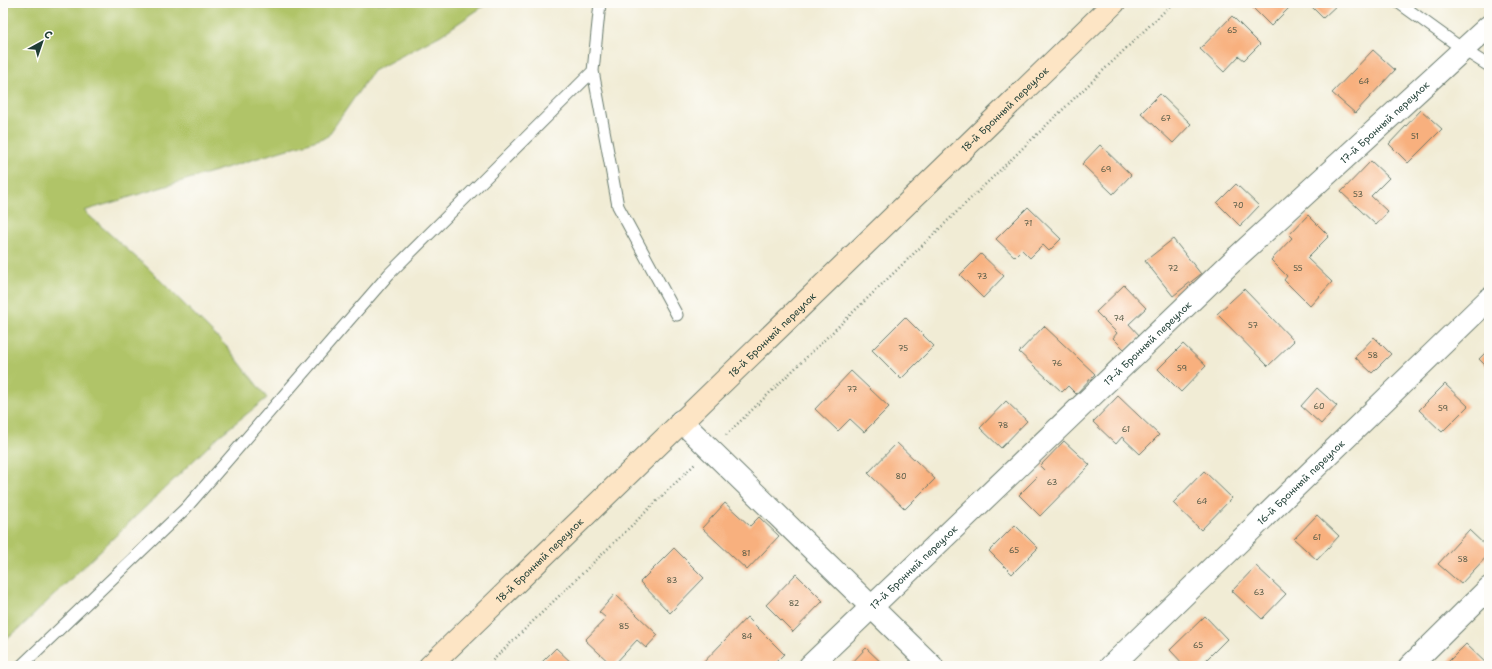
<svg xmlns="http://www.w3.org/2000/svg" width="1492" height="669" viewBox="0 0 1492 669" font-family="'Shantell Sans',sans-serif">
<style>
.green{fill:#b0c468;stroke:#68804e}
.building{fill:#f8b07e}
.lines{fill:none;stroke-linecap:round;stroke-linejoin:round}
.lane-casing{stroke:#687a6c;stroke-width:13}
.street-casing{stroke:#687a6c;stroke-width:24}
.secondary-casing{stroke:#687a6c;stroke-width:24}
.path{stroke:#687a6c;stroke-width:2.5;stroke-dasharray:1 3;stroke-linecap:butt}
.lane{stroke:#fff;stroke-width:11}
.street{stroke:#fff;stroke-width:22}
.secondary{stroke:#fde5c5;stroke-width:22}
.labels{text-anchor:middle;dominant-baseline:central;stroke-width:3.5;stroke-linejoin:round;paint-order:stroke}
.number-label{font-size:8px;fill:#555a46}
.street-label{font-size:10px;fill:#1f3d34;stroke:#fdfcf7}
</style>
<rect width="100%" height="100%" fill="#fdfcf7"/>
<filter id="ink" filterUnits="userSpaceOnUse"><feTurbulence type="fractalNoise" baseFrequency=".025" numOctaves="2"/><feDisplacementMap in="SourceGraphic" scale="8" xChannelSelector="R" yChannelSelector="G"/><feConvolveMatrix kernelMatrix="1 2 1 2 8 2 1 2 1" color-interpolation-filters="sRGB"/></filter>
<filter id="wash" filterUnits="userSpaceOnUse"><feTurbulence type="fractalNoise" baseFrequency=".012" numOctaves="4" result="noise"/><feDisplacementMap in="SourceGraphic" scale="16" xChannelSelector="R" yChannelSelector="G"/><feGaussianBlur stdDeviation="0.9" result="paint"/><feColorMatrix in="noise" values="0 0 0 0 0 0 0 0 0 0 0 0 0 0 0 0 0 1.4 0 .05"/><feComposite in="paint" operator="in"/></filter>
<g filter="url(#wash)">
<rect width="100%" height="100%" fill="#f1ecd5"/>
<path class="green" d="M3,3H488L441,35L373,71L327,137L84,211L148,268L229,349L267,398L219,436L19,629L3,641Z"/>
<g id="blocks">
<path class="building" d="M1248,3H1294L1271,26Z
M1308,3H1339L1323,18Z
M1232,16L1260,44L1244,60L1239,56L1224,72L1200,49Z
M1373,50L1395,70L1355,113L1332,93Z
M1160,94L1191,124L1173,143L1141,113Z
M1421,110L1442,129L1408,163L1389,144Z
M1100,145L1131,175L1113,194L1082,164Z
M1371,161L1389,178L1371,196L1388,212L1376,225L1341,192Z
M1236,184L1259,206L1240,226L1217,203Z
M1028,207L1061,239L1049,251L1043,245L1030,258L1022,250L1015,257L996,239Z
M1308,215L1329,236L1307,258L1332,282L1310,306L1284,280L1287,276L1271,260L1292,238L1289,235Z
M1173,239L1201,274L1173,296L1145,261Z
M981,254L1004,276L983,298L960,275Z
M1124,285L1146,308L1129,324L1140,336L1125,350L1113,338L1117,333L1096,312Z
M1244,289L1294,341L1268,366L1217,314Z
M905,317L934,346L901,379L872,350Z
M1044,326L1095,374L1076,394L1068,386L1062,392L1019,352Z
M1374,337L1391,354L1372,373L1355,357Z
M1183,344L1206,366L1181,392L1158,369Z
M1489,349V369L1479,359Z
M851,371L889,407L864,432L850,419L838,431L815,409Z
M1445,384L1468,406L1442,432L1419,410Z
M1317,388L1337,406L1321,424L1301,406Z
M1118,396L1159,435L1140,454L1122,437L1116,444L1093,422Z
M1006,401L1027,421L1001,448L980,428Z
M1064,441L1090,465L1040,516L1019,495L1044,470L1040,466Z
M897,443L935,479L905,509L868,473Z
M1204,471L1232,498L1201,530L1173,503Z
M725,503L750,526L759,517L779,536L747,570L702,528Z
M1317,515L1339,536L1317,560L1294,539Z
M1015,525L1038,548L1012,574L989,551Z
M1469,530L1489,549V554L1461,584L1438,564Z
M674,548L704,578L670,613L640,582Z
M1256,566L1286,594L1262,619L1232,591Z
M796,574L823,601L793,632L766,605Z
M615,594L658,635L646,648L637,640L613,666L585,640L606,618L599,612Z
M1205,616L1227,639L1200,666H1185L1170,650Z
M747,617L784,654L772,666H700Z
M1466,644L1489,666H1444Z
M556,648L575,666H538Z
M866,648L885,666H849Z"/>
</g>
</g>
<g filter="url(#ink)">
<use href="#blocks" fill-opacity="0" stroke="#687a6c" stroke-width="1"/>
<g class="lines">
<defs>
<path id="lane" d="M600,3L593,71L618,206L677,315
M1399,3L1464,50L1489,66
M21,666L186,508L389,274L593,71"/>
<g id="street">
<path d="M681,421L932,666"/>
<path id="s1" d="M810,666L1238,256L1489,26"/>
<path id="s2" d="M1111,666L1489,299"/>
<path d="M1410,666L1489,588"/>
</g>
<g id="secondary">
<path id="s3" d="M430,666L1114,3"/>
</g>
</defs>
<use href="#lane" class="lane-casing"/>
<use href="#street" class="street-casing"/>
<use href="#secondary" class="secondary-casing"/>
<path class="path" d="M726,435L1173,3
M487,666L695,464"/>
<use href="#lane" class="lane"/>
<use href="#street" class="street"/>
<use href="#secondary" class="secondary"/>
</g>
</g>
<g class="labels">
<g class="number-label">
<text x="1232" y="30">65</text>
<text x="1364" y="81">64</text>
<text x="1166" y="118">67</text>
<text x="1415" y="136">51</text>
<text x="1106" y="169">69</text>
<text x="1358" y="194">53</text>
<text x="1238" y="205">70</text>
<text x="1028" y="223">71</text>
<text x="1173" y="268">72</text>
<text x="1298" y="268">55</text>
<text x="982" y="276">73</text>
<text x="1119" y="318">74</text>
<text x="1253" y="325">57</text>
<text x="903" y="348">75</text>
<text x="1373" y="355">58</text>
<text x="1057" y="363">76</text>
<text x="1182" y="368">59</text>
<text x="852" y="389">77</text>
<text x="1319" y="406">60</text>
<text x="1443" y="408">59</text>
<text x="1003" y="425">78</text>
<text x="1126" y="429">61</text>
<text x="901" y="476">80</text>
<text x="1052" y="482">63</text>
<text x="1202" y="501">64</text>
<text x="1317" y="537">61</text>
<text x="1014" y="550">65</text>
<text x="746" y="553">81</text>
<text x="1463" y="559">58</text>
<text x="672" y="580">83</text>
<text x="1259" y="592">63</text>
<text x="794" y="603">82</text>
<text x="624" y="626">85</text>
<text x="747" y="636">84</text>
<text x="1198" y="645">65</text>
</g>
<g class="street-label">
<text stroke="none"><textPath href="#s3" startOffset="800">18-й Бронный переулок</textPath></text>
<text stroke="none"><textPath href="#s1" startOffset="791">17-й Бронный переулок</textPath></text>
<text stroke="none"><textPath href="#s3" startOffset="476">18-й Бронный переулок</textPath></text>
<text stroke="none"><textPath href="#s1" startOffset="467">17-й Бронный переулок</textPath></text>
<text stroke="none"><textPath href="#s2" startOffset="264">16-й Бронный переулок</textPath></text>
<text stroke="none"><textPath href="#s3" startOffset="152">18-й Бронный переулок</textPath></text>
<text stroke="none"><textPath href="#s1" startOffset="143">17-й Бронный переулок</textPath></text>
</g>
</g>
<rect width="1492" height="669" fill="none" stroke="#fdfcf7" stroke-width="16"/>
<g transform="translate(42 42) rotate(40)" stroke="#fdfcf7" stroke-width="3" paint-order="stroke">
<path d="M0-3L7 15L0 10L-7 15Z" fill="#1f3d34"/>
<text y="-6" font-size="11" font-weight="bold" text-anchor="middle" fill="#1f3d34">С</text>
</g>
</svg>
